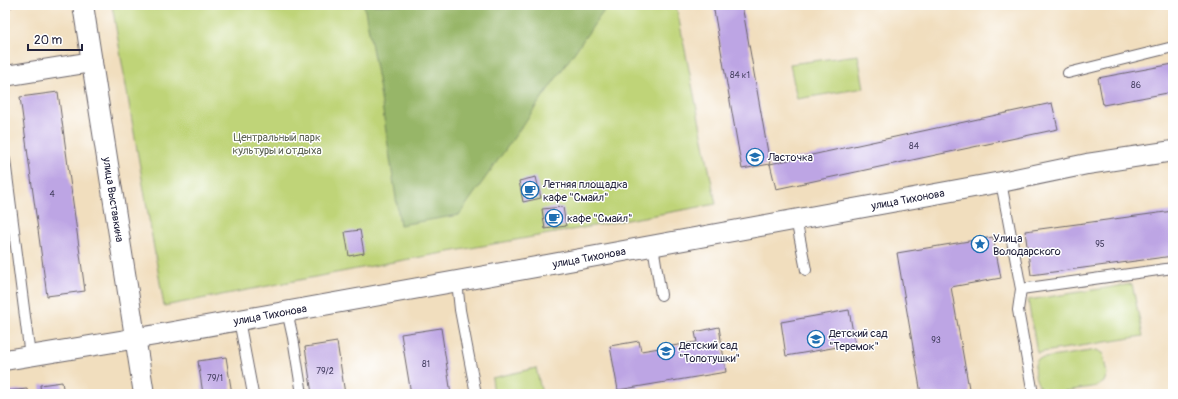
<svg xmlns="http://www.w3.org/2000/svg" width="1178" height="399" viewBox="0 0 1178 399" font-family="Pangolin,sans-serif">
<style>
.green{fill:#bfd478;stroke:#707b5a}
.forest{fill:#97b668;stroke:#5c6c52}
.building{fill:#bda5e4}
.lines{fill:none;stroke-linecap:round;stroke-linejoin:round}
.lane-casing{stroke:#6a6469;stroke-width:12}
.street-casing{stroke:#6a6469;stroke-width:22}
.lane{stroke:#fff;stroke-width:10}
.street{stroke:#fff;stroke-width:20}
.labels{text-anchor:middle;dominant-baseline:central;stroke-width:3;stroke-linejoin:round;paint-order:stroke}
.number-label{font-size:9px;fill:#494365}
.park-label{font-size:11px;fill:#596050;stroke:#fff}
.poi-label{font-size:11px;fill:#22223b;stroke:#fff;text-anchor:start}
.street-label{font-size:11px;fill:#22223b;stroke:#fff}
</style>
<rect width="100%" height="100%" fill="#fff"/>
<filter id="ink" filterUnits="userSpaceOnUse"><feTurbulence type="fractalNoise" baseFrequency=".025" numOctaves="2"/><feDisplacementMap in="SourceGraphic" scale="8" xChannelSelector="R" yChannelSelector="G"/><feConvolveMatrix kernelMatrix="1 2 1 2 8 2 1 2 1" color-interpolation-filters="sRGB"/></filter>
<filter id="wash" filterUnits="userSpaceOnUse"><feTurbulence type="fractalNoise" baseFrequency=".012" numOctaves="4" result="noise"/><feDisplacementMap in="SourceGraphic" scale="16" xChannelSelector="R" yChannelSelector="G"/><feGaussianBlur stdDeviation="0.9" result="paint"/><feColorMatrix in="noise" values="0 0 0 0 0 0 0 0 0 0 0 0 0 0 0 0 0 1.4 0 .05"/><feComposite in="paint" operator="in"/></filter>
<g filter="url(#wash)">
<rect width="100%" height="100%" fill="#f1debe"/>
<path class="green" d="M112,5H676L716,204L393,262L164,306Z
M858,55L864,88L797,99L790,64Z
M1132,284L1143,336L1037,353L1028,300Z
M1097,350L1103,354L1107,374L1104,382L1098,386L1053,393H1044C1037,385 1030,369 1038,359Z
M536,368L542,394H494L492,378Z"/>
<path class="forest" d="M364,5H608L459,215L400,225L379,85Z"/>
<g id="blocks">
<path class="building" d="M5,5H15L5,11Z
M713,5H742L770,164L742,169Z
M1173,64V92L1103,105L1098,78Z
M58,92L85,291L47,296L20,97Z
M1052,103L1058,129L776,189L770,164Z
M536,177L541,198L523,202L519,181Z
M563,207L566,226L545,229L542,209Z
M1173,211V256L1031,275L1025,231Z
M360,230L364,253L349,256L345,232Z
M993,237L1001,278L951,287L970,394H921L897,253Z
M849,310L855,344L786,356L781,322Z
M719,327L726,372L618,390L610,346L639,341L641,351L697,342L695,332Z
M441,328L451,394H411L401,334Z
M337,342L345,394H312L305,347Z
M226,357L232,394H203L198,361Z
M62,382L64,394H41L40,385Z
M27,389L28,394H7V391Z"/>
</g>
</g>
<g filter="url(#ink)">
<use href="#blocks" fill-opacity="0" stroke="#6a6469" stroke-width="1"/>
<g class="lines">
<defs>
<path id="lane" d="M1068,73L1173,47
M5,160L30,356
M1001,182L1021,289L1173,268
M796,219L806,270
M653,246L661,295
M457,281L460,310L476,394
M1021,289L1018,310L1033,394
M287,311L293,338L302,394
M239,320L253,394"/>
<g id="street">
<path id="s1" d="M83,5L144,394"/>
<path d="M5,76L92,62"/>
<path id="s2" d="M5,360L156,335L547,265L1001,182L1087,164L1173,151"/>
</g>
</defs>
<use href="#lane" class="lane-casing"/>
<use href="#street" class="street-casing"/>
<use href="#lane" class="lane"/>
<use href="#street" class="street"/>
</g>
</g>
<defs>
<symbol id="school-ring" viewBox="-11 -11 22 22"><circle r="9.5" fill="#fff" stroke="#1f6fb2" stroke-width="1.5"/><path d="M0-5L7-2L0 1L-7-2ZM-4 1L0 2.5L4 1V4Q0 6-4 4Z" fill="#1f6fb2"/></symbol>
<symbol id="cafe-ring" viewBox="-11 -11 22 22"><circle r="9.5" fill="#fff" stroke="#1f6fb2" stroke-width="1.5"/><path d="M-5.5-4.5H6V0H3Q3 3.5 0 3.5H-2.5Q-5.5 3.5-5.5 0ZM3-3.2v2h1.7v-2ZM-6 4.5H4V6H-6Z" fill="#1f6fb2"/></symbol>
<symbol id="sight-ring" viewBox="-11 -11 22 22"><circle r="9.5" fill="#fff" stroke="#1f6fb2" stroke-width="1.5"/><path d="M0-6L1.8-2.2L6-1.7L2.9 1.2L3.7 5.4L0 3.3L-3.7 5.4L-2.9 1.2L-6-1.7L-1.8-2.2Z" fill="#1f6fb2"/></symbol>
</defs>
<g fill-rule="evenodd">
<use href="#school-ring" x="745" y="147" width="20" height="20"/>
<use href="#cafe-ring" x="520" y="180" width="20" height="20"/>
<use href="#cafe-ring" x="544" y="208" width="20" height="20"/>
<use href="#sight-ring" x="970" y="234" width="20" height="20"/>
<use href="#school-ring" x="806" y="329" width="20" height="20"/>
<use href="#school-ring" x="656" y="341" width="20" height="20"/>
</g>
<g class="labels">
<g class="number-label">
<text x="740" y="75">84 к1</text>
<text x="1136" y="85">86</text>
<text x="914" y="146">84</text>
<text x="52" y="194">4</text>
<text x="1100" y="244">95</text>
<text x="936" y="340">93</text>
<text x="426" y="364">81</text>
<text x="325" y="371">79/2</text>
<text x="215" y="378">79/1</text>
</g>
<g class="park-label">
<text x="277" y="137">Центральный парк<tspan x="277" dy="13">культуры и отдыха</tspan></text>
</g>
<g class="poi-label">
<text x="768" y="157">Ласточка</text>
<text x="543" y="184">Летняя площадка<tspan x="543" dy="13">кафе "Смайл"</tspan></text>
<text x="567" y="218">кафе "Смайл"</text>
<text x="993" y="238">Улица<tspan x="993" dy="13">Володарского</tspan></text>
<text x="829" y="333">Детский сад<tspan x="829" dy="13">"Теремок"</tspan></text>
<text x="679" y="345">Детский сад<tspan x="679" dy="13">"Топотушки"</tspan></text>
</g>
<g class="street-label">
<text stroke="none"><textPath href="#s1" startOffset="197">улица Выставкина</textPath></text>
<text stroke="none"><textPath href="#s2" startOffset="917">улица Тихонова</textPath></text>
<text stroke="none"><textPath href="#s2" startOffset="593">улица Тихонова</textPath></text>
<text stroke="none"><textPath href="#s2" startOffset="269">улица Тихонова</textPath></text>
</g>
</g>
<rect width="1178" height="399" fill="none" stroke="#fff" stroke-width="20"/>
<path d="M28 44v6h54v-6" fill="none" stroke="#22223b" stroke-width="2"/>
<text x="34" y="44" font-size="12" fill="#22223b" stroke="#ffffff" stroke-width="3" paint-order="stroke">20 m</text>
</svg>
